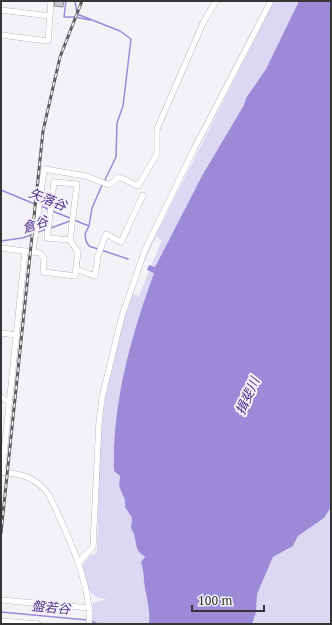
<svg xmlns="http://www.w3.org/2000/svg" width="332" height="625" viewBox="0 0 332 625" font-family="'Noto Serif','Noto Sans JP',serif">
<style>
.green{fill:#dcd8f4}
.water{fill:#9b8ad8}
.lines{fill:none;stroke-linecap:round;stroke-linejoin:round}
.stream{stroke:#9b8ad8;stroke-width:1.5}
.building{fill:#c9c8cd;stroke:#8b8a8e}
.minor-casing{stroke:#98979b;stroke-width:6}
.minor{stroke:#fff;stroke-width:5.5}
.rail-casing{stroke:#5d5d5f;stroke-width:3}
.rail{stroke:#f3f2f7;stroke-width:1.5;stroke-dasharray:4.5;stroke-linecap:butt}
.labels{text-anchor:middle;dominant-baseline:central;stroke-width:4;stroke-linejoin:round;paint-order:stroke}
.water-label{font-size:13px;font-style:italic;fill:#4f338e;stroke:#f3f2f7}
</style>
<rect width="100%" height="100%" fill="#f3f2f7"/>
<path class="green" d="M274,1H299L266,69L246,98L244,105L203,174L155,267L151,266L162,240L156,236L144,263L142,262Z
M149,271L154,272C131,336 112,403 114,471L120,476L119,486L125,500V507L132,518L131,522L139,550L145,557L141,562C145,575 143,582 146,593C148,606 150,610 149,624H92L93,603L107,599C86,598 88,585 81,567L91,554L94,555L97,551C99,506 98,460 103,415C109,367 123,319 139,274L133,294L139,296Z
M331,507V624H252L256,611L257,594L273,557L293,546L298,536L324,518Z"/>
<path class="water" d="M299,1H331V507L324,518L298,536L293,546L273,557L257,594L256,612L252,624H149C150,611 148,605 146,593C143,582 145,575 141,562L145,557C144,555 142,555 140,553C134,547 137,536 131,528L132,518L125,507V500L119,486L120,476L114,471C112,403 131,336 154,273L147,270L149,265L155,267L203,174L244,105L246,98L266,69Z"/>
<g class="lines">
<path class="stream" d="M66,1L64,17H75L90,20
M75,1L77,14L120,31L131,39L123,106L117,123L116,157L104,182
M102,185L92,208L89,226L85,234L86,241L89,246L128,259
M1,190L37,205
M41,206L48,209
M52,211L70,218
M74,220L89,226
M51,228L70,221
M38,232L47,229
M1,241L22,238L34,234
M1,612L87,620
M90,621L98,624"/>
</g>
<path class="building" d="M55,1H64L63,7L54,6Z"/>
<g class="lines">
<defs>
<path id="minor" d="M1,10L50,16
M1,35L48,41L51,1
M1,248L40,253L44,258L43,272L75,276L78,252L70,240L77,184L54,182L47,238L70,240
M33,251L44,169L86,176L109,185L119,177L138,186L157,154V129L203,23L216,1
M76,269L95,276L98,256L106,234L121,242L143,195
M1,333L17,335
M1,397L9,402
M1,472C22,474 36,477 49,495C66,531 92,584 89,624
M2,473L25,251
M78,563L93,547L99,422L102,398L122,316L145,250L193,151L271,1
M1,600L90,608
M1,621L38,624"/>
</defs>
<use href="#minor" class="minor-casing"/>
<use href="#minor" class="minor"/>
<defs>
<path id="rail" d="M1,533L43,131L60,57L82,1"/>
</defs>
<use href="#rail" class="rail-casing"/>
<use href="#rail" class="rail"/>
</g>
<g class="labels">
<g class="water-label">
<text transform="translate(48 199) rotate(22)">矢落谷</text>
<text transform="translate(35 224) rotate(-19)">倉谷</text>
<text transform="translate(247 396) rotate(-66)">揖斐川</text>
<text transform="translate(51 607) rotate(5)">盤若谷</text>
</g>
</g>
<rect width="332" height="625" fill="none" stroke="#363637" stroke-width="4"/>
<path d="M192 605v6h72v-6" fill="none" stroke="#363637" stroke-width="2"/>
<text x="198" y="605" font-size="12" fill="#363637" stroke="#f3f2f7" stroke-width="3" paint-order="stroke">100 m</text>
</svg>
